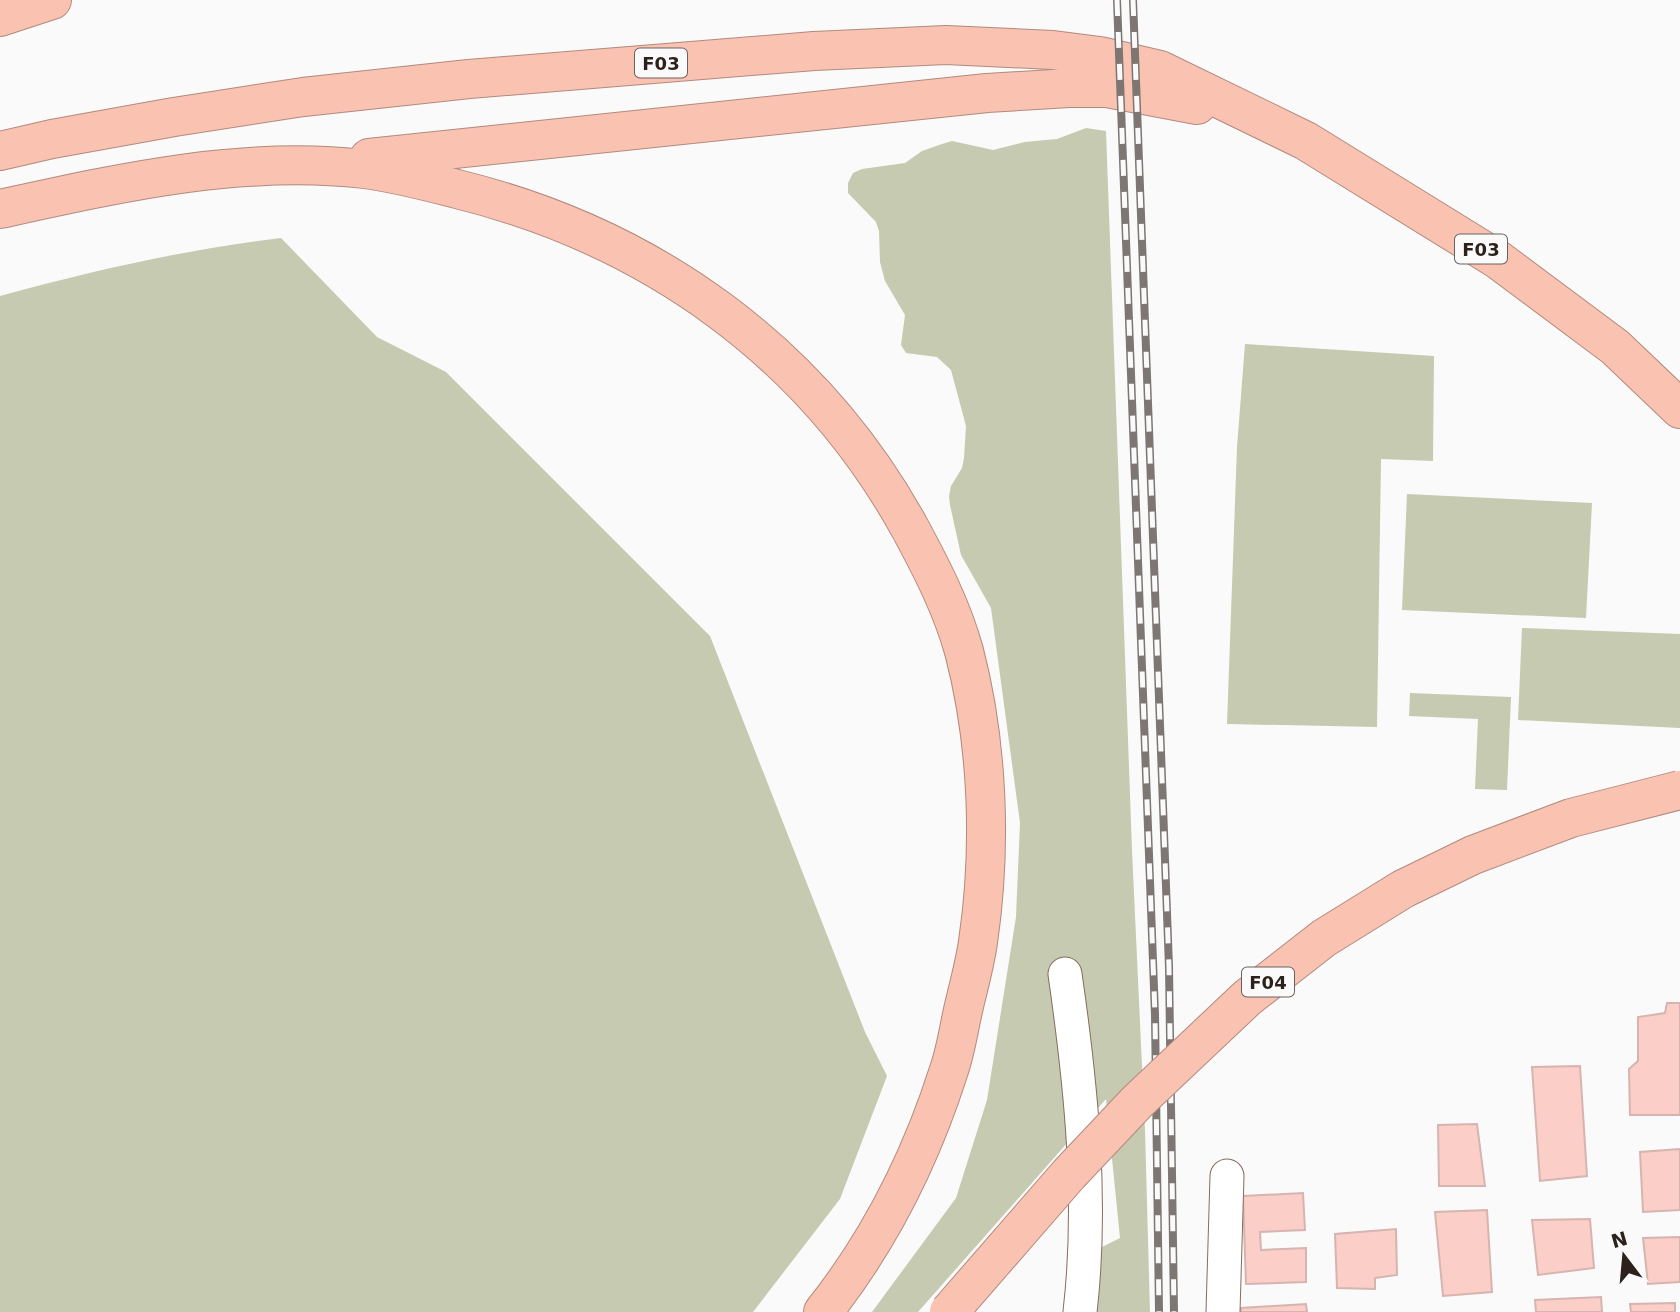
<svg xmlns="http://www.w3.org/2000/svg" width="1680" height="1312" viewBox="0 0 1680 1312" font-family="'DejaVu Sans',sans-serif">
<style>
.green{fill:#c5cab0}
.building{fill:#fbcec8;stroke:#d6b4b0;stroke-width:2}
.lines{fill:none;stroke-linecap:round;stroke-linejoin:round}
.minor-casing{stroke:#876b5f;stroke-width:35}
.highway-casing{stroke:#b28a7d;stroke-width:40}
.minor{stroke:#fff;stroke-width:33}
.highway{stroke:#f9c2b1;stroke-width:38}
.rail-casing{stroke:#7d7673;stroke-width:8}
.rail{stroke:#fafafa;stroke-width:5;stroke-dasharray:16;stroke-linecap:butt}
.highway-bridge-casing{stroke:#b28a7d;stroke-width:40;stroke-linecap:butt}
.highway-bridge{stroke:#f9c2b1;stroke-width:38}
.labels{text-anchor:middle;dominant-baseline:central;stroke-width:5;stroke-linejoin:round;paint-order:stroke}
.shield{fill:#fafafa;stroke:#6a625f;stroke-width:2}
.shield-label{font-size:18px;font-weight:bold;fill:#2d211c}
</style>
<rect width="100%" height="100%" fill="#fafafa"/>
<path class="green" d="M1086,128L1106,131L1132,850L1145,1131L1150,1312H1091L1096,1250L1120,1238L1106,1099L918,1312H872L956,1198L987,1100L1016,917L1020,823L991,608L961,555L950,505L949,496L951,486L962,468L964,458L966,426L951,370L937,357L906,353L901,345L905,315L885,281L880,262L879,231L876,222L848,193V183L853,173L862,169L905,163L922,151L942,144L952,141L993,150L1025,142L1057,139Z
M281,238L377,337L446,372L710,636L865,1032L887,1076L840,1199L753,1312H0V296C92,271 186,249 281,238Z
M1245,344L1434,356L1433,461L1381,459L1377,727L1227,724L1237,447Z
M1407,494L1592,503L1586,618L1402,610Z
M1522,628L1680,634V728L1518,720Z
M1410,693L1511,697L1507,790L1475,789L1478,719L1409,716Z"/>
<path class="building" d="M1667,1003H1680V1115H1630L1629,1069L1638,1061V1017L1665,1013Z
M1580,1066L1587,1176L1540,1181L1532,1067Z
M1477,1124L1485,1186H1439L1438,1125Z
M1680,1149V1210L1643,1212L1640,1152Z
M1303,1193L1305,1230L1260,1232L1261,1250L1306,1248V1282L1246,1284L1243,1196Z
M1487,1210L1492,1292L1443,1296L1435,1212Z
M1590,1219L1594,1268L1538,1275L1532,1220Z
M1396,1229L1397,1275L1375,1278V1289L1337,1288L1335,1234Z
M1680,1237V1282L1648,1284L1643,1238Z
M1601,1297L1602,1312H1536L1535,1300Z
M1675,1303V1312H1631L1630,1304Z
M1306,1304L1307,1312H1241V1308Z"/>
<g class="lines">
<defs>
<path id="minor" d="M1065,974C1081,1085 1093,1200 1080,1312
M1223,1312L1227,1176"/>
<path id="highway" d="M0,17L52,0
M0,151L52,139L174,117L303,97L469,79L814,51L946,45L1053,50L1100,56L1160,70L1306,141L1497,259L1615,347L1680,409
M369,158L987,93L1069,88H1107L1197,105
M0,209C119,183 241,155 364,169C396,173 426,181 457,189C652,237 814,353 911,530C932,569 952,608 964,651C988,743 992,847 978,942C975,963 969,985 964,1006C959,1027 956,1050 949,1070C921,1158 880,1240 823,1312"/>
</defs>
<use href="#minor" class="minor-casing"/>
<use href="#highway" class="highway-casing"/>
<use href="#minor" class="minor"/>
<use href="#highway" class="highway"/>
<defs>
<path id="rail" d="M1117,0L1155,1015L1159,1312
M1133,0L1169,967L1174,1312"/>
</defs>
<use href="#rail" class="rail-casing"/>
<use href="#rail" class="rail"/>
<defs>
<path id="highway-bridge" d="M949,1312L1069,1174L1137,1102L1247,998L1324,938L1403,889L1473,855L1571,818L1680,790"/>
</defs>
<use href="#highway-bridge" class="highway-bridge-casing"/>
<use href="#highway-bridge" class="highway-bridge"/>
</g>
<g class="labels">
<g class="shield">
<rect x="635" y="48.5" width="52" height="29" rx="5"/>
<rect x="1455" y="234.5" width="52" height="29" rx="5"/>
<rect x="1242" y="967.5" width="52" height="29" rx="5"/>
</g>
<g class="shield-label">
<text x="661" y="63">F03</text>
<text x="1481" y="249">F03</text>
<text x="1268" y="982">F04</text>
</g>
</g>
<g transform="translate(1624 1256) rotate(344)" stroke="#fafafa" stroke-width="5" paint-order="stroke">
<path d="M0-5L12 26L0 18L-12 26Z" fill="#2d211c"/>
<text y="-10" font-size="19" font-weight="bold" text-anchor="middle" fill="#2d211c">N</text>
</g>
</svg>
